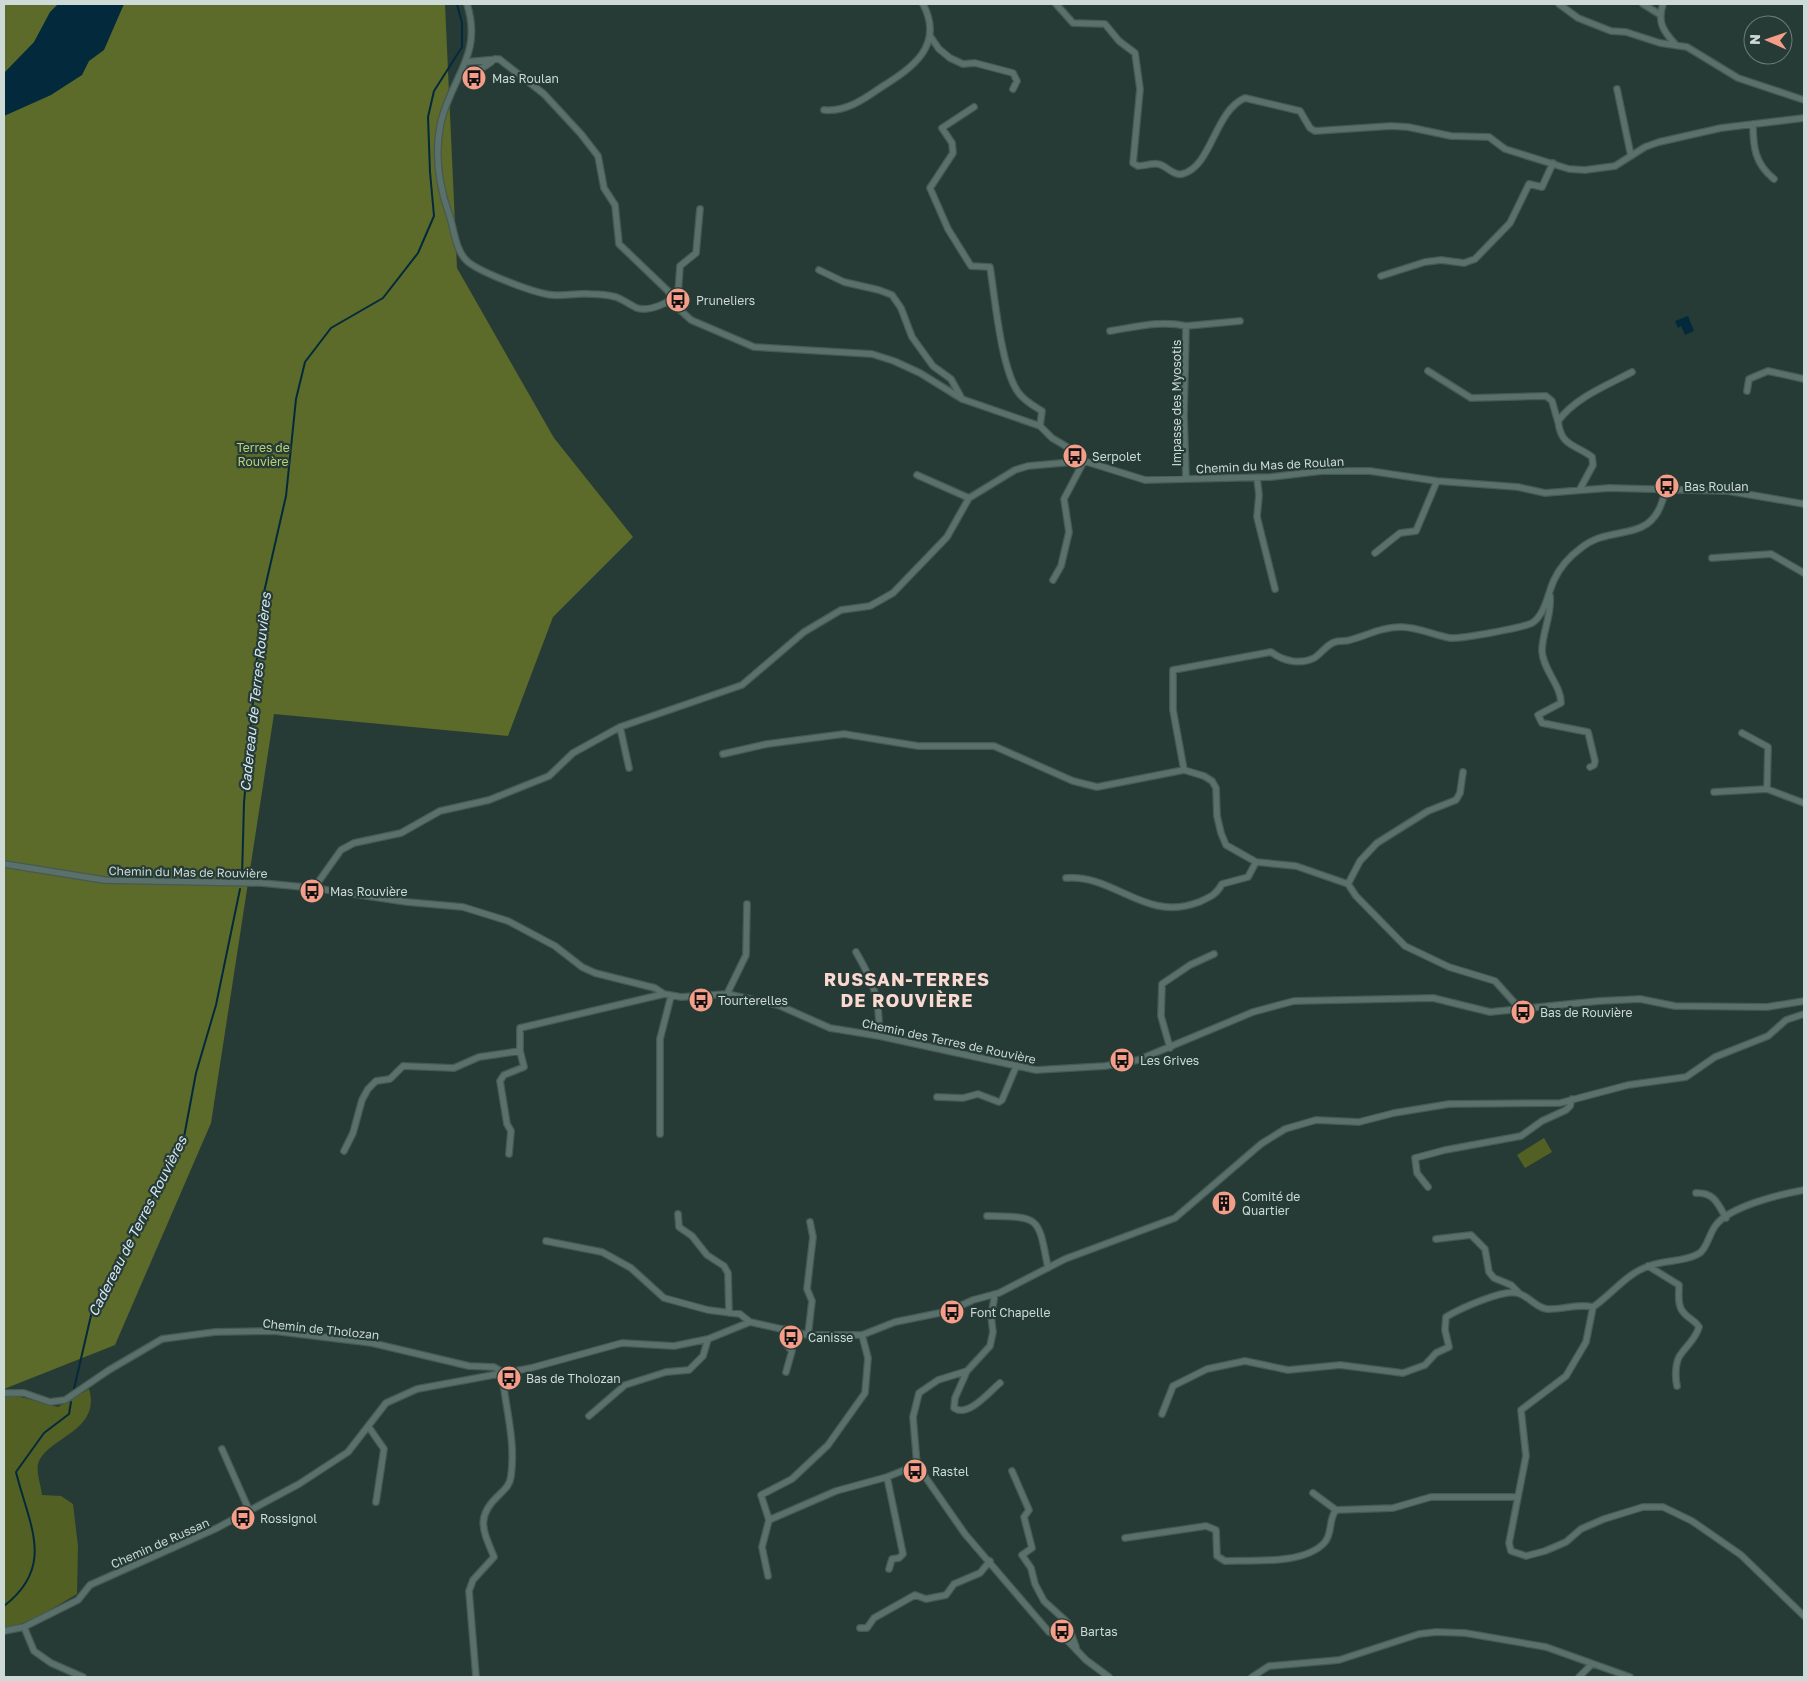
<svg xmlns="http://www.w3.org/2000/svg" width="1808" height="1681" viewBox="0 0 1808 1681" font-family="'Golos Text',sans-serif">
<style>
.green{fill:#536023}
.forest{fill:#5c6a2a}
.water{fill:#032a3c}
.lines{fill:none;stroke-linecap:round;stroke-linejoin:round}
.stream{stroke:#032a3c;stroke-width:2}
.street-casing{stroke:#475954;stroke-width:8}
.street{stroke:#5a716b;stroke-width:5.5}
.labels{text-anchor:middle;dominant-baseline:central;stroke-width:4.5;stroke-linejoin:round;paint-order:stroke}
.poi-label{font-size:12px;fill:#cddad6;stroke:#263b36;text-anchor:start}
.street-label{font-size:12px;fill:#cddad6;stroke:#263b36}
.park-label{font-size:12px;fill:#bcd176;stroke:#263b36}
.water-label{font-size:14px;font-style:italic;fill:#d5e7f2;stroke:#263b36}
.district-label{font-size:18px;font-weight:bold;letter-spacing:1px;fill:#fbd9d1;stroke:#263b36}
</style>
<rect width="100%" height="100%" fill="#263b36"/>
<path class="green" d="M1544,1138L1552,1152L1525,1168L1517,1155Z
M89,1389C102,1432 45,1438 38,1464C36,1472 41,1486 42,1495L61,1496L73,1504L78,1546L77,1594L35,1619L4,1629V1396C25,1395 38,1403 58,1407Z"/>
<path class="forest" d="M4,4H445L457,268L554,438L633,537L553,617L508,736L274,714L211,1123L115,1345L4,1389Z"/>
<path class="water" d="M58,4H124L104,50L89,61L82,75L51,95L4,116V73L34,42L50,12Z
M1688,316L1694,331L1685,335L1681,326L1678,328L1675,321Z"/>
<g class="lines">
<path class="stream" d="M242,877L244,803L262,601L286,496L296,399L305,362L331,328L383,298L418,253L434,216L430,172L428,117L434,91L462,47V23L457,4
M74,1389L92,1311L184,1137L196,1073L216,1005L240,889
M4,1606C56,1566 29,1525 16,1472L44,1433L69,1414L71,1402"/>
<defs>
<path id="street" d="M467,4C483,55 452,76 441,122C434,154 438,183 449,214C454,228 455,249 466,260C476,271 536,294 553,295C565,296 578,293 590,294C599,294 608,295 616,297C624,300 630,305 637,308C649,312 669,303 678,294L680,266L696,253L700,209
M1056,4L1073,23L1105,24L1119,41L1135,53L1140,89L1133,163L1138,166C1144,166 1152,163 1158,164C1166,165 1173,176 1182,174C1212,167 1214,111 1245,98L1300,111L1310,128L1315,131L1391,126L1408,127L1451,136L1489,137L1505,149L1569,169L1585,170L1615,166L1645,147L1659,142L1721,128L1804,118
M1559,4L1578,18L1611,31L1626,32L1660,43L1687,47L1738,78L1804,100
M1643,4L1659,14
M1663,4C1657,22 1663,31 1676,45
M930,36L939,49L950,58L963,64L975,63L1013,73L1017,81L1013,89
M466,62L499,59L544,94L581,134L598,156L604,188L615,205L619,244L668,291L679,309L691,320L754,347L872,354L894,361L920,373L962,399L1040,426L1052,438L1079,454L1084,461L1145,480L1271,477L1322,471H1370L1437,481L1518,487L1545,493L1609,488L1728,491L1804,504
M463,70C478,72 484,68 495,59
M1617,89L1631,156
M974,107L942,128L952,143L953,153L930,188L948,229L971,266L990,267C995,298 1001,368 1018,392C1024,401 1034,406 1042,411L1040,426
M824,110C845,112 863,100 880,88C912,68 945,46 923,4
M1753,124C1753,147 1755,164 1774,179
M819,270L844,282L879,290L892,295L901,308L912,337L933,366L951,379L962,399
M1381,276L1425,262L1441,260L1464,263L1475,259L1510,223L1529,184L1542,187L1553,163
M1110,331C1136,327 1161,320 1186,326
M1428,371L1471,398L1546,396L1552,401L1558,422
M1747,391L1749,379L1768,371L1804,379
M917,475L969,498
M1257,478L1259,495L1257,517L1275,589
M1186,479L1184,416L1186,326L1240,321
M1580,489L1593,465L1592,457C1575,444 1561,447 1558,421C1576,397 1606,386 1632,372
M1375,553L1400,533L1416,531L1437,481
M1712,558L1771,554L1804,573
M1053,580L1061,566L1069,532L1064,499L1084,461
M1550,596C1552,616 1542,632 1542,651C1543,670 1561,685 1561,703L1538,715L1542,723L1588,732L1595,761L1594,765L1590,767
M620,727L629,768
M1742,733L1768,747L1767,789L1804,803
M723,754L767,744L844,734L918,746H994L1073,781L1097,787L1184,770L1204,776L1212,781L1216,788L1217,816L1221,833L1226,845L1256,862L1296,866L1348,884L1356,896L1405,946L1449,967L1495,981L1521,1010
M1184,770L1173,710V670L1271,652C1283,661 1300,665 1314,658C1321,654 1327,644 1335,642C1340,640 1345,642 1350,640C1368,635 1382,627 1401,627C1417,627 1434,635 1450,638C1461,639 1522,628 1532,623C1545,615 1548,593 1554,580C1560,567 1570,556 1581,548C1613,522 1654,547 1665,491
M1714,792L1767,789
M4,864L104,880L262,883L314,888L407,902L463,907L508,921L555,946L582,967L595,973L655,988L664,994L681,997L727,994L778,1005L830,1028L879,1036L1036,1070L1105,1066L1138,1060L1253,1012L1294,1001L1433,998L1490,1012L1599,1001L1640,999L1675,1006L1767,1007L1804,1001
M1066,878C1115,874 1145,923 1199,902C1210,897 1216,895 1222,884L1248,877L1256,862
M1348,884L1360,861L1377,843L1428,811L1456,800L1460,793L1463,772
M314,888L341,850L354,843L401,833L440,811L489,800L549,776L573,753L620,727L742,685L804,632L841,610L870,606L893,593L947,537L969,498L1015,470L1028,466L1084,461
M856,952C874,983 880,999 879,1036
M727,994L746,955L747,904
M1170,1048L1161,1016L1162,984L1190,965L1214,954
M937,1097L963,1098L978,1094L999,1102L1002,1100L1016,1067
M660,1134V1039L671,996
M344,1151L353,1133L362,1100L368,1089L376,1081L390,1079L403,1066L454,1068L479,1057L520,1051V1028L664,994
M509,1154L511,1131L507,1124L500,1081L504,1075L524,1067L520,1051
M1428,1187L1417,1173L1415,1158L1445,1150L1521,1136L1542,1121L1566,1110L1570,1106L1572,1099
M1804,1190C1782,1194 1730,1206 1716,1225C1710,1232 1708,1245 1701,1252C1688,1262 1663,1260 1649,1266C1627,1273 1612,1294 1593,1307L1586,1342L1566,1376L1521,1410L1526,1456L1509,1543L1511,1551L1526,1556L1545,1551L1566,1542L1581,1529L1604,1519L1643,1507H1663L1692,1521L1741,1555L1804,1616
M1696,1193C1714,1192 1718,1204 1726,1218
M678,1214L679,1227L692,1236L707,1255L724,1266L728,1273L729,1313
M987,1216C1041,1217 1038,1216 1048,1268
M1436,1239L1471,1235L1485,1249L1489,1272L1494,1278L1511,1285L1519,1293
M546,1241L602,1252L631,1268L664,1298L708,1310L740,1314L750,1322
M1648,1266L1679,1285C1679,1294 1677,1306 1684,1313C1689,1319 1695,1320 1699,1327C1695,1340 1688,1344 1681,1354C1675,1361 1675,1377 1677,1386
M995,1294L991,1316L993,1332L990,1346L967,1371L938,1380L919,1393L913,1417L917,1465L965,1534L1049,1632L1065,1638L1086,1660L1109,1677
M786,1329L784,1342L792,1351L786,1372
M808,1335L812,1301L807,1289L813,1237L810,1222
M967,1371L955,1398L954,1408C968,1418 989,1392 1000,1383
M4,1393H24L50,1402L65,1400L109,1370L162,1339L215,1332L274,1331L372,1343L469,1366L494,1367L502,1372
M1162,1414L1173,1386L1207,1369L1245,1361L1288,1370L1340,1365L1403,1373L1425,1365L1436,1353L1449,1347L1445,1330L1446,1317C1459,1309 1503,1289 1517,1293C1528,1295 1536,1308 1547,1309C1563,1310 1578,1303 1593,1307
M589,1416L625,1385L666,1372L689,1370L703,1356L708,1339
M368,1426L384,1449L376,1502
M222,1449L249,1510
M1012,1471L1029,1510L1024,1517L1032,1548L1022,1555L1031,1568L1035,1584L1044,1601L1067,1622L1076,1647
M887,1477L903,1554L899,1558L892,1559L889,1569
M1313,1493L1336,1510
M769,1520L761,1495L792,1479L828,1445L865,1393L868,1358L862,1335
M1125,1538L1206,1526L1216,1530L1217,1556L1225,1561C1253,1560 1305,1565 1325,1542C1333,1532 1328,1520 1336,1510L1393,1508L1431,1497H1517
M768,1576L762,1547L769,1520L836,1491L887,1477L917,1465
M24,1627L34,1651L51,1663L83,1677
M860,1628H867L874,1618L915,1595L926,1599L946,1595L954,1584L980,1573L990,1561
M4,1631L24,1627L78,1600L90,1585L217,1528L299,1484L348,1452L386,1403L417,1389L531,1368L622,1343L674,1346L708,1339L750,1322L808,1335H862L895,1322L949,1311L973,1300L999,1293L1065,1259L1175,1218L1261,1144L1285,1129L1316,1120L1359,1122L1394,1113L1449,1104L1560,1103L1628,1085L1686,1077L1715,1057L1768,1036L1786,1020L1804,1014
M476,1677L469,1591L473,1580L494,1557C483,1530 475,1517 499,1495C505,1489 510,1485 511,1476C516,1440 505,1407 502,1372
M1252,1677L1269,1666L1339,1660L1419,1634L1436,1632L1465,1633L1546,1647L1630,1677
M1579,1677L1592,1664"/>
</defs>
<use href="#street" class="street-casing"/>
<use href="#street" class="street"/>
</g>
<defs>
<symbol id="bus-disc" viewBox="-11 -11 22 22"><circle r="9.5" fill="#f49e8a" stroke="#263b36"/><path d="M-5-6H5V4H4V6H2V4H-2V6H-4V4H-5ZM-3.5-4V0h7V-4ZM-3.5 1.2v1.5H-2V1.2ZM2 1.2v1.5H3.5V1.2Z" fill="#111"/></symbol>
<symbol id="building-disc" viewBox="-11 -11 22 22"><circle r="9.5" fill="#f49e8a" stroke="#263b36"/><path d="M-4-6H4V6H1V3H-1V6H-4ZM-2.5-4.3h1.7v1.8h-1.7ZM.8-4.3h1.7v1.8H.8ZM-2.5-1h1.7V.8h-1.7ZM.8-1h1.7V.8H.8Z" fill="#111"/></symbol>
</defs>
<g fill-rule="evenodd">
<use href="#bus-disc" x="460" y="64" width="28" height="28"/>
<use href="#bus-disc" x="664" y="286" width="28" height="28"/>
<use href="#bus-disc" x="1061" y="442" width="28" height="28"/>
<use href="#bus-disc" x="1653" y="472" width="28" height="28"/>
<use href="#bus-disc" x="298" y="877" width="28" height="28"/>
<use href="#bus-disc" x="687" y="986" width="28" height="28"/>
<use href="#bus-disc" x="1509" y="998" width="28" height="28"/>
<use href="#bus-disc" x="1108" y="1046" width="28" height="28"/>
<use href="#building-disc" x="1210" y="1189" width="28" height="28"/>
<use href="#bus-disc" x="938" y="1298" width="28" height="28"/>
<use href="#bus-disc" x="777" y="1323" width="28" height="28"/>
<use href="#bus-disc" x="495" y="1364" width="28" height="28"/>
<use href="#bus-disc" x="901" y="1457" width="28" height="28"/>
<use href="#bus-disc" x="229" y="1504" width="28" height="28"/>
<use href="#bus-disc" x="1048" y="1617" width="28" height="28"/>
</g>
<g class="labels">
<g class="poi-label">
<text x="492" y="78">Mas Roulan</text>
<text x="696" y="300">Pruneliers</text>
<text x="1092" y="456">Serpolet</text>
<text x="1684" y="486">Bas Roulan</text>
<text x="330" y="891">Mas Rouvière</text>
<text x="718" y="1000">Tourterelles</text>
<text x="1540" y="1012">Bas de Rouvière</text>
<text x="1140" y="1060">Les Grives</text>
<text x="1242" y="1196">Comité de<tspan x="1242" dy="14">Quartier</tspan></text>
<text x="970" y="1312">Font Chapelle</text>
<text x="808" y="1337">Canisse</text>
<text x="526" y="1378">Bas de Tholozan</text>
<text x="932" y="1471">Rastel</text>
<text x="260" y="1518">Rossignol</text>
<text x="1080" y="1631">Bartas</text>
</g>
<g class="street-label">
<text transform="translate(1176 403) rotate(-90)">Impasse des Myosotis</text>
<text transform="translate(1270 465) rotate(-3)">Chemin du Mas de Roulan</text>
<text transform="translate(188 872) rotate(1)">Chemin du Mas de Rouvière</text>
<text transform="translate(949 1041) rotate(12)">Chemin des Terres de Rouvière</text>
<text transform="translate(321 1329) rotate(6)">Chemin de Tholozan</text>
<text transform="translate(160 1543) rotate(-24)">Chemin de Russan</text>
</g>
<g class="park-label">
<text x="263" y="447">Terres de<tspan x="263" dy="14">Rouvière</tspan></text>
</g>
<g class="water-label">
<text transform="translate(255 692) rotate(-84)">Cadereau de Terres Rouvières</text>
<text transform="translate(137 1226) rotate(-63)">Cadereau de Terres Rouvières</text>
</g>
<g class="district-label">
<text x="907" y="979">RUSSAN-TERRES<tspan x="907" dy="21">DE ROUVIÈRE</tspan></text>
</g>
</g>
<rect width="1808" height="1681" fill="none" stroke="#cddad6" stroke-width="10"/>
<g transform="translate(1768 40) rotate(272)"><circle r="24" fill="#263b36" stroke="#697b76"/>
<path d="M0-4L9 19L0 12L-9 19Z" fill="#f49e8a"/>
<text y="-8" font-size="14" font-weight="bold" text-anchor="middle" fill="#cddad6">N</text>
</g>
</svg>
